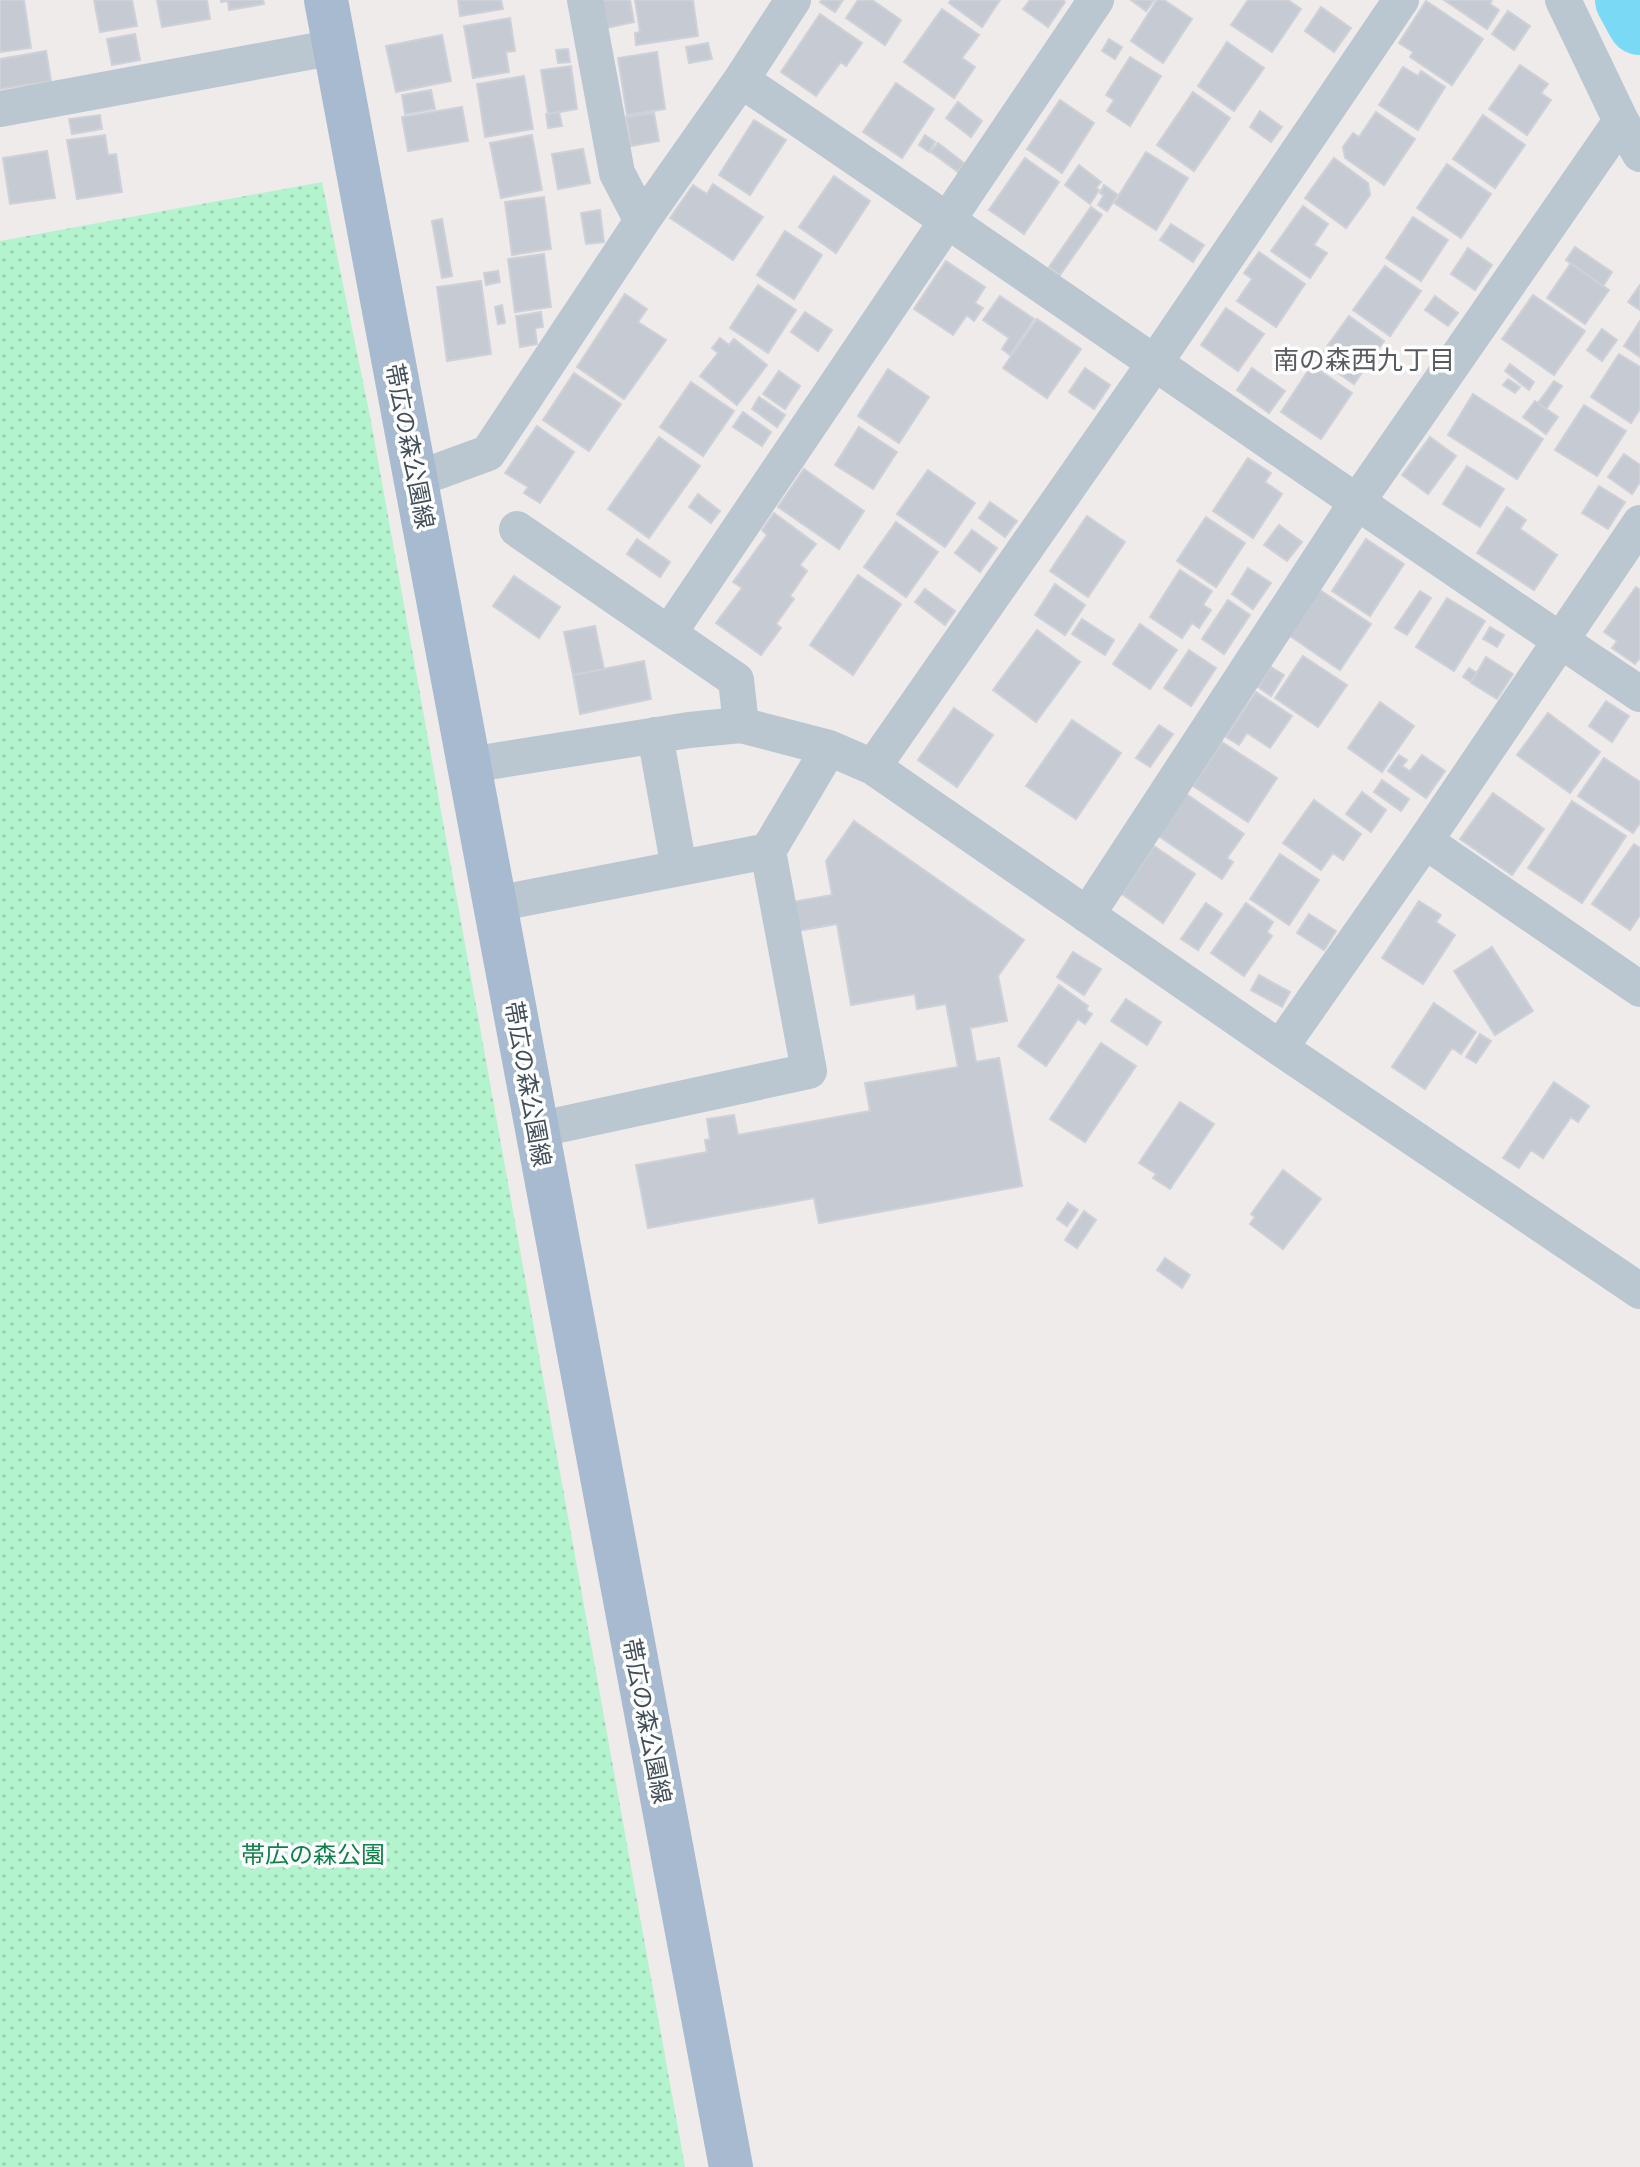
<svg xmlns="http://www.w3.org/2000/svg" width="1640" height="2167" viewBox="0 0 1640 2167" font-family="'PT Sans','Noto Sans JP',sans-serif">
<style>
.park{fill:url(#park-dots)}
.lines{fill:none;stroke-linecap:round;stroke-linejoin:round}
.river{stroke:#7ad9f5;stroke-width:66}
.building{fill:#c6cad2;stroke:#cfd1d8;stroke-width:2}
.minor{stroke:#bac6d0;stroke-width:36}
.major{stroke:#a7bacf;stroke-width:44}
.labels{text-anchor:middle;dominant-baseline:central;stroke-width:7;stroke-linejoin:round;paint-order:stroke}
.street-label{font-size:24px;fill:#424f5b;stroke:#fff}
.park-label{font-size:24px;fill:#0c834a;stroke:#fff}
.neighbourhood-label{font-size:26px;fill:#585c61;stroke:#fff}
</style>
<defs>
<pattern id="park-dots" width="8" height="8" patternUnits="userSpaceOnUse" patternTransform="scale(2)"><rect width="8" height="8" fill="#b3f3cd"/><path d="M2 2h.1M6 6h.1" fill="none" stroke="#9bd2b2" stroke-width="1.8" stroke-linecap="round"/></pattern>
</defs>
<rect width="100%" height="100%" fill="#efebeb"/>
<path class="park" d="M322,182L370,416L685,2167H0V241Z"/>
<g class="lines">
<path class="river" d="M1628,0L1640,22"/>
</g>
<path class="building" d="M0,0H24L31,48L0,52Z
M94,0H132L137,26L100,32Z
M157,0H207L210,19L162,27Z
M221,0H263L264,4L229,10L228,1L221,2Z
M458,0H501L503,9L460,16Z
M602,0H630L634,22L606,28Z
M635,0H693L698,36L636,45L635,33L640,32Z
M822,0H843L835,12L820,2Z
M858,0H872L901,20L885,45L846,18Z
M951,0H1000L982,27L949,3Z
M1030,0H1063L1065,2L1048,27L1023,9Z
M1131,0H1154L1146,11Z
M1157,0H1164L1192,19L1163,63L1131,41Z
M1248,0H1288L1301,9L1272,52L1231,25Z
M1444,0H1492L1490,4L1499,10L1487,29Z
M1426,1L1483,39L1452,85L1410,57L1413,52L1399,43Z
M1321,7L1351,28L1334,52L1305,31Z
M942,9L979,35L962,58L975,67L954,98L904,62Z
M1508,11L1530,26L1514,50L1492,34Z
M820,14L862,43L846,66L841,62L816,96L781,72Z
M510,18L515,51L506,52L509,72L473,78L464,26Z
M135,34L140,60L112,65L107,39Z
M442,35L451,81L396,92L386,46Z
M1109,39L1122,47L1115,59L1102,51Z
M1227,42L1264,68L1234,111L1198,86Z
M708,43L712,59L689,63L686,47Z
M568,49L570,62L558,63L556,50Z
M46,51L51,81L0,89V59Z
M657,52L665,109L627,115L618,58Z
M1130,57L1161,76L1130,126L1107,111L1114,100L1106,95Z
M1520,65L1548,84L1541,93L1551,100L1527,135L1489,109Z
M571,66L577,109L548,114L541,70Z
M1403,67L1418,76L1421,71L1445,87L1418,130L1379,105Z
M524,76L533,129L485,137L477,84Z
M896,83L934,109L902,158L863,132Z
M431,90L435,109L405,114L402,95Z
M1193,92L1230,118L1194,171L1157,145Z
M1060,100L1094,123L1062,173L1027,149Z
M958,102L982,121L971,137L946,118Z
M462,107L468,141L408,151L402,117Z
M1260,111L1282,127L1271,142L1250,127Z
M559,112L562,126L548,128L546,114Z
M1376,112L1415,139L1384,185L1345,158L1343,147L1353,133L1359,137Z
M654,113L659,141L631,146L626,117Z
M100,115L102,129L72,134L69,119Z
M1483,115L1525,145L1495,188L1453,159Z
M754,120L786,140L750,195L719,175Z
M105,135L108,155L116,154L122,192L77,199L67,140Z
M532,135L542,190L501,198L490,143Z
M925,135L935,142L929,152L919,145Z
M938,143L964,163L958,172L931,152Z
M583,149L590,183L558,189L552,154Z
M47,151L55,198L10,204L3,158Z
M1146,152L1188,178L1156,230L1114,203Z
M1025,158L1059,182L1024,234L989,210Z
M1334,158L1368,183L1370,195L1346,228L1305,198Z
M1447,164L1491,194L1461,238L1417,208Z
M1079,165L1101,182L1096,188L1099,190L1090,204L1065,185Z
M834,176L870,201L836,253L799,227Z
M713,184L763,217L733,260L670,218L693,185L707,194Z
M1104,185L1118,195L1107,211L1098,205L1104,195L1100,193Z
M544,197L551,249L512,255L505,202Z
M1303,206L1328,224L1314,245L1327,253L1310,278L1271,251Z
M1091,207L1102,215L1060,275L1049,267Z
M600,210L604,242L586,244L581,213Z
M1413,217L1448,240L1421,281L1386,258Z
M442,219L452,276L442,278L432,221Z
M1171,224L1204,245L1193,262L1160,240Z
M785,231L822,255L794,299L757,275Z
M1575,247L1612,272L1603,286L1566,260Z
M1468,248L1492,265L1475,290L1451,274Z
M1259,252L1305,284L1276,327L1237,301L1252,279L1244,273Z
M544,254L551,307L515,312L508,259Z
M946,261L985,287L975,303L983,308L974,321L967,315L953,335L914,309Z
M1571,263L1609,290L1585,324L1547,298Z
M1385,266L1421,291L1390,336L1353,310Z
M498,271L500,282L486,285L484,273Z
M481,281L491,354L447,361L437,287Z
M758,285L796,310L768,353L730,328Z
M1640,285V310L1628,302Z
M625,294L647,309L638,322L666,340L624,399L577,367Z
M1533,295L1585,331L1554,375L1502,339Z
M1000,296L1034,319L1010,355L1002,349L1009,338L983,320Z
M1435,296L1458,313L1448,326L1425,310Z
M502,305L505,323L498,324L495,307Z
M1226,308L1264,334L1238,371L1201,345Z
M541,312L543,327L535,328L537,344L520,347L516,316Z
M805,312L832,330L818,351L791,332Z
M1349,316L1384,341L1354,384L1318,359Z
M1037,319L1081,349L1047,398L1003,368Z
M1640,321V357L1624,346Z
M1602,329L1617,340L1602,361L1587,350Z
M720,338L729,345L734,339L767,365L737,405L700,376L718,353L712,348Z
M1619,354L1640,367V409L1631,423L1591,397Z
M1510,364L1534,382L1529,390L1505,371Z
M1312,365L1352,393L1321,439L1281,412Z
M1085,368L1110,385L1094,409L1069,392Z
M1252,368L1285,391L1269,413L1237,390Z
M888,369L929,397L899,443L858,416Z
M779,371L800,386L785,409L763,394Z
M574,373L621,404L589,451L543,420Z
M1508,379L1520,387L1515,393L1503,385Z
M1554,381L1562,386L1546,409L1538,403Z
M691,382L734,411L703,456L660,427Z
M1473,394L1543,439L1517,479L1448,435Z
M759,397L785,415L777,427L752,409Z
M1535,401L1558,417L1546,434L1523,417Z
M1584,405L1626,431L1597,476L1555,450Z
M743,412L771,432L762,446L733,427Z
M537,426L574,452L540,503L524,493L528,487L505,473Z
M859,427L897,452L873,489L835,465Z
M659,437L700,466L649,538L608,509Z
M1430,437L1456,456L1428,494L1402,475Z
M1624,454L1640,465V482L1632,494L1608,477Z
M1248,458L1271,473L1265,482L1282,494L1253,538L1213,511Z
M1467,466L1504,489L1480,527L1443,504Z
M804,469L864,511L839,549L778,507Z
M928,470L975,503L945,547L897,514Z
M1599,486L1625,502L1608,529L1582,513Z
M698,494L720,511L711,523L689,507Z
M990,502L1017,521L1005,537L979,518Z
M1507,507L1526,520L1520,529L1557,555L1534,590L1477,553Z
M774,513L816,544L800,565L807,571L790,596L794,599L776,624L781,628L761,655L716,623L742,588L733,582L767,535L762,530Z
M1087,516L1125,542L1088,597L1050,571Z
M1206,517L1245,543L1216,587L1177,561Z
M896,522L938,552L906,597L864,567Z
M1279,525L1302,542L1287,561L1264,545Z
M972,530L997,548L980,572L955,553Z
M637,539L670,562L660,577L627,554Z
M1366,539L1404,564L1370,616L1332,591Z
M1248,568L1271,583L1253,609L1232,594Z
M1180,570L1212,591L1203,605L1211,610L1199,628L1192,623L1182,638L1150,617Z
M858,575L901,604L853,675L810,645Z
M514,576L560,607L539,638L493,606Z
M1055,584L1085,605L1065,635L1035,615Z
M1636,587L1640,590V658L1635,664L1612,648L1617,641L1604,632Z
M925,589L955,611L945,625L915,602Z
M1320,590L1371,624L1340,670L1290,636Z
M1420,591L1431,598L1407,635L1395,628Z
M1447,598L1485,621L1454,671L1416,647Z
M1228,600L1250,615L1224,654L1202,639Z
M1082,619L1114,640L1105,655L1072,634Z
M1140,624L1177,650L1150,689L1113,664Z
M595,626L604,669L573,675L564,632Z
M1490,627L1504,635L1497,647L1483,639Z
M1037,630L1080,662L1036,722L993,690Z
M1189,650L1216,668L1191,706L1164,688Z
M1303,656L1347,685L1318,727L1275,698Z
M1486,657L1513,674L1497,699L1471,683Z
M644,661L651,699L580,714L573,675Z
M1271,667L1284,675L1271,696L1258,687Z
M1469,668L1477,673L1471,682L1463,677Z
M1256,692L1292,716L1270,748L1247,733L1239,745L1226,737Z
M1606,701L1629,716L1612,742L1589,726Z
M1380,702L1414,726L1382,772L1348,748Z
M954,708L993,735L957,787L918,760Z
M1548,713L1600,752L1570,793L1517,755Z
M1072,720L1121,753L1076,819L1026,786Z
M1159,725L1173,734L1150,767L1136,758Z
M1222,742L1277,778L1248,822L1193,786Z
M1399,755L1407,760L1402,766L1410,771L1422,755L1445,771L1426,798L1388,771Z
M1604,758L1640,782V823L1633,833L1578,796Z
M1382,780L1409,799L1401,811L1374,792Z
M1362,792L1386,810L1371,832L1346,814Z
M1185,793L1244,834L1227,858L1233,862L1222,879L1157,835Z
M1493,793L1544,829L1512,875L1460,839Z
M1314,800L1361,834L1343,860L1333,853L1321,870L1283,843Z
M1572,801L1626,836L1582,903L1528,868Z
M854,821L1024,940L998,976L1007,1021L970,1028L976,1062L999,1058L1022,1186L819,1223L814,1198L648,1228L636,1165L707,1152L705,1140L710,1139L707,1119L734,1115L738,1135L870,1111L865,1083L958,1067L946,1004L917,1009L915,994L851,1005L837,924L797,931L792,902L832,895L826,861Z
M1634,844L1640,848V915L1630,930L1592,904Z
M1154,846L1195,874L1163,923L1122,894Z
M1280,854L1319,880L1289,925L1250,899Z
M1419,901L1441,915L1436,922L1455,935L1423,984L1382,958Z
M1206,903L1222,914L1198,950L1181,939Z
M1246,903L1273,922L1267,932L1272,936L1244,976L1211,953Z
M1309,914L1336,931L1324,950L1297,933Z
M1492,947L1533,1011L1495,1035L1454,971Z
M1073,952L1101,969L1084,995L1057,977Z
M1259,975L1290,992L1282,1007L1251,990Z
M1059,985L1088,1006L1086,1010L1092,1014L1085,1024L1078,1019L1046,1066L1018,1046Z
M1126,999L1161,1022L1147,1045L1111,1021Z
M1434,1003L1476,1032L1461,1054L1452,1048L1425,1089L1392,1067Z
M1480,1034L1491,1041L1476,1063L1466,1057Z
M1101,1043L1136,1066L1085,1142L1050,1119Z
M1554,1082L1589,1106L1578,1122L1571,1117L1543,1158L1531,1150L1519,1168L1503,1158Z
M1180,1102L1214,1124L1170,1189L1153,1178L1156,1174L1139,1163Z
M1283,1170L1321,1199L1283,1249L1250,1224L1255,1217L1251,1214Z
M1068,1203L1078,1210L1067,1226L1057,1219Z
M1084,1211L1096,1220L1077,1248L1065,1240Z
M1165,1258L1190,1275L1182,1288L1157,1270Z"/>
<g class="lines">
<path class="minor" d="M585,0L617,173L642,221
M1563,0L1621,121L1640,154
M741,80C1042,283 1338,492 1640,694
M0,109L335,47
M417,479L488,453L642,221L741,80L793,0
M517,529L736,680L741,725
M669,633L1096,0
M655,735L679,868
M469,765L689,730L741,725L829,748L873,767L1280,1048L1640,1291
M873,767L1154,364L1401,0
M1425,841L1640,989
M495,904L768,851
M1087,915L1357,502L1621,121
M1280,1048L1425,841L1640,523
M536,1130L809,1071L768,851L829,748"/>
<path class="major" d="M326,0C462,722 595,1445 731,2167"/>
</g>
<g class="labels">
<g class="street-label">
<text transform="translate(410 446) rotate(79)">帯広の森公園線</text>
<text transform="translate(528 1084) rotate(80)">帯広の森公園線</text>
<text transform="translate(647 1721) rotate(79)">帯広の森公園線</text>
</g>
<g class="park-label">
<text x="313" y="1854">帯広の森公園</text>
</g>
<g class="neighbourhood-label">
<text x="1364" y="359">南の森西九丁目</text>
</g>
</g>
</svg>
